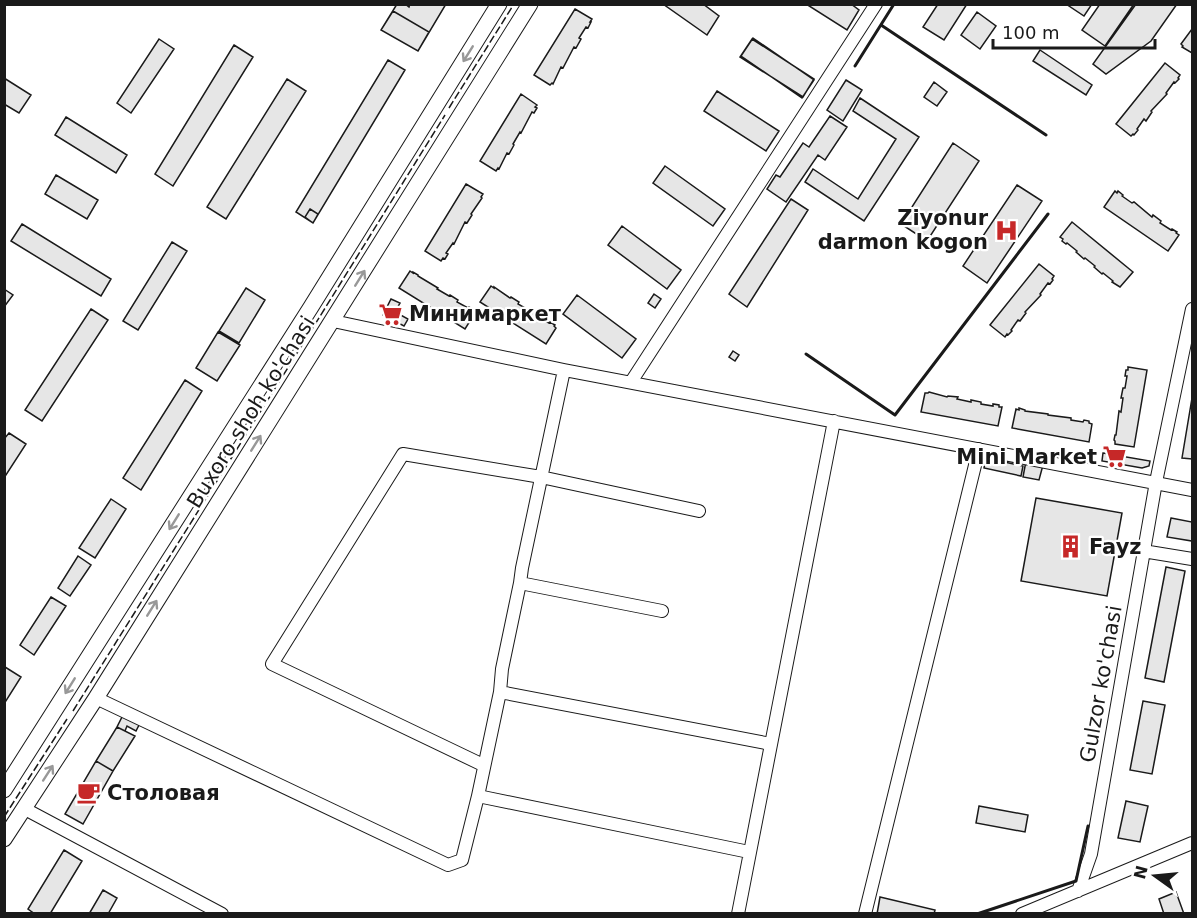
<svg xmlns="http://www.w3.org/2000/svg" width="1197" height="918" viewBox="0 0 1197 918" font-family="'DejaVu Sans',sans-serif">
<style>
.building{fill:#e6e6e6;stroke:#1a1a1a;stroke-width:1.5}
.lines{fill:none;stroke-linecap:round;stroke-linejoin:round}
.minor-casing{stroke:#1a1a1a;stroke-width:14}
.major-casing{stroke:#1a1a1a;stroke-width:17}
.minor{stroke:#fff;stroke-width:12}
.major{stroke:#fff;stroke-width:15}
.fence{stroke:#1a1a1a;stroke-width:1.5;stroke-dasharray:8 3;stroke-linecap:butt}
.wall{stroke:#1a1a1a;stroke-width:3}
.oneway{stroke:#989898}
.labels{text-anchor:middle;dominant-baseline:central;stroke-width:4.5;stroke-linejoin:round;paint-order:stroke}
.poi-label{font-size:21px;font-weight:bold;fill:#1a1a1a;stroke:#fff;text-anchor:start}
.street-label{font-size:21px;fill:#1a1a1a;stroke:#fff}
</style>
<rect width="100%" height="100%" fill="#fff"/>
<path class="building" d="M397,4H405L409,7L410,4H446L418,51L381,30Z
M663,4H703L719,16L707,35Z
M806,4H851L859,10L847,30Z
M938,4H967L944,40L923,27Z
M1066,4H1092L1084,16Z
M1100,4H1134L1105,46L1082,30Z
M1136,4H1177L1151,41L1106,74L1093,64Z
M575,9L592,19L590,22H591L588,28L586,27L579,38L581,39L576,48L574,47L563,68L561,67L553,84L552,83L550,85L534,75Z
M393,11L429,32L418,51L381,30Z
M977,12L996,26L980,49L961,35Z
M1192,29V53L1182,47L1183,46L1181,44Z
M753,38L814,80L802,98L741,56Z
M159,39L174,49L131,113L117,103Z
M752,39L814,79L803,97L740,57Z
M234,45L253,57L173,186L155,174Z
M1040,50L1092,85L1086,95L1033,61Z
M388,60L405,70L313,223L296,212Z
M1165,63L1180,75L1178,78L1179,79L1175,83L1174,82L1166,93L1167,94L1151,111L1152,112L1146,121L1144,119L1137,129L1138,130L1134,135L1133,134L1131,136L1116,124Z
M4,78L31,95L19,113L4,104Z
M287,79L306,91L226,219L207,207Z
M846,80L862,90L843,121L827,110Z
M934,82L947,92L937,106L924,97Z
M717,91L779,131L766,151L704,111Z
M521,94L537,105L535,107L537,108L534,113L532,112L521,133L520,132L513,144L514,145L509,154L507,153L499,169L498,168L496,171L480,161Z
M860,98L919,137L864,221L805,182L813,169L858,199L896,139L853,111Z
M830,116L847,127L825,160L818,155L786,202L767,189L776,175L780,177L803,143L809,147Z
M66,117L127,155L116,173L55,135Z
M953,143L979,161L927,241L901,224Z
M665,166L725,209L713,226L653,183Z
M56,175L98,200L87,219L45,194Z
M466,184L483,194L481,197L482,198L471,214L472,215L467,223L465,222L454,244L453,243L446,253L448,254L445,259L443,258L441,261L425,251Z
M1017,185L1042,201L987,283L963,266Z
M1115,191L1117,193L1118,191L1123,195L1122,196L1132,203L1134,202L1152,217L1153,215L1161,221L1160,223L1171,230L1172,229L1177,232L1176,233L1179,235L1168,251L1104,207Z
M791,199L808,210L747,307L729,294Z
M310,209L318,214L313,223L305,217Z
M1072,222L1133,272L1120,287L1112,282L1113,281L1103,273L1102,274L1094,267L1095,266L1085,258L1084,259L1076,252L1077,251L1067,243L1066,244L1062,241L1063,239L1060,237Z
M22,224L111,279L101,296L11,241Z
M622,226L681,270L667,289L608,245Z
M172,242L187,251L138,330L123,321Z
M1039,264L1054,276L1052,279L1053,280L1050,284L1048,283L1040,294L1041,295L1025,312L1026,313L1020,321L1018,320L1011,330L1012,331L1008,335L1007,334L1005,337L990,325Z
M410,271L413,273V272L418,275V276L438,288L437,289L449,296L450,295L458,300L457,302L468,308L469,307L474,310L473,312L475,313L465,329L399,288Z
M491,286L494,288V287L510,298L511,297L519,302L518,304L530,311L531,309L539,315L538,317L549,323L550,322L555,325L554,326L556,328L546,344L480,302Z
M246,288L265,300L239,343L219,331Z
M4,289L13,295L4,307Z
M654,294L661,299L655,308L648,303Z
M577,295L636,339L622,358L563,314Z
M391,299L400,303L395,312L408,319L404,326L383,315Z
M91,309L108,320L42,421L25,410Z
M218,332L240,345L217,381L196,368Z
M733,351L739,355L735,361L729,357Z
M1128,367L1147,370L1134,447L1115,444V441L1114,440L1115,435H1116L1119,411L1121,412L1123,398H1121L1123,388H1125L1127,376H1125L1126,370H1128Z
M185,380L202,391L141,490L123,478Z
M929,392L947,397L948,396L958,397L957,399L971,402V400L981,402V404L993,406V404L999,405V407H1002L998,426L921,412L925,393H928Z
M1192,398V459L1182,458Z
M1019,408L1025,410V411L1048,414V415L1071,418V420L1083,422L1084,420L1089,421V423L1092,424L1089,442L1012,428L1016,409L1019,410Z
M9,433L26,444L4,478V439Z
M1103,453L1150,461L1149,466L1142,468L1102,461Z
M986,458L1023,466L1021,476L984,468Z
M1026,461L1043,465L1039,480L1023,477Z
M1036,498L1122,513L1107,596L1021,581Z
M111,499L126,509L95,558L79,548Z
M1171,518L1192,522V541L1167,537Z
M78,556L91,565L70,596L58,588Z
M1166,567L1185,571L1164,682L1145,678Z
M51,597L66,606L34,655L20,645Z
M5,667L21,677L4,704V668Z
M1143,701L1165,705L1152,774L1130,770Z
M123,715L140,723L136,731L127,726L125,731L117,727Z
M117,727L135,736L113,771L96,761Z
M96,761L113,771L83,824L65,814Z
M1126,801L1148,806L1140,842L1118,838Z
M979,806L1028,815L1025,832L976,823Z
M64,850L82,861L50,914H35L28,909Z
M103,890L117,898L108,914H89Z
M1176,892L1184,914H1164L1159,899Z
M880,897L935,910L934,914H877Z"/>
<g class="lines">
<defs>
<path id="minor" d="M333,321L564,370L1192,490
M631,382L876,4
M1143,551L1192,559
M520,583L662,611
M500,692L771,744
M96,698L448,865L462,860L478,796L500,692L502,669L520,583L522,568L564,370
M483,765L272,664L403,454L541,477L699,511
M478,796L749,852
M25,809L222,914
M1078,891L1091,854L1156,482L1192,309
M738,914L834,421
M865,914L979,449
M1022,914L1192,843"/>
<path id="major" d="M4,790L311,307L499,4
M4,839L96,698L530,4"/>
</defs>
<use href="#minor" class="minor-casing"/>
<use href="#major" class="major-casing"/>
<use href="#minor" class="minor"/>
<use href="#major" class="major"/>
<path class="fence" d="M449,108L514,4
M309,334L445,115
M73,711L304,342
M4,817L67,719"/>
<path class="wall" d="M881,25L1046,135
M855,66L894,4
M806,354L895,415L1048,214
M977,914L1076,881L1088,826"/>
</g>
<defs><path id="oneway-shaft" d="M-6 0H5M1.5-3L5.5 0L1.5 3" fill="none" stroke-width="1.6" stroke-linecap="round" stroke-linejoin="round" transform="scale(1.5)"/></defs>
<g class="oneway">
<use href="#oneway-shaft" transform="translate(468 54) rotate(122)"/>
<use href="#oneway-shaft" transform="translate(360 278) rotate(-58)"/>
<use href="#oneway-shaft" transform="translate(256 443) rotate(-58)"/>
<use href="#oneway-shaft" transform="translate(174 522) rotate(122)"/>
<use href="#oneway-shaft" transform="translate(152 608) rotate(-58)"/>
<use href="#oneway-shaft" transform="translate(70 686) rotate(122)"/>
<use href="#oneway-shaft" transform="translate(48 773) rotate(-57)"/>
</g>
<defs>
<symbol id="hospital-bare" viewBox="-9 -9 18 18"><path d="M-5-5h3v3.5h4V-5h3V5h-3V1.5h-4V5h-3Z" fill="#c62828" stroke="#fff" stroke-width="2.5" paint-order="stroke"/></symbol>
<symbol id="supermarket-bare" viewBox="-9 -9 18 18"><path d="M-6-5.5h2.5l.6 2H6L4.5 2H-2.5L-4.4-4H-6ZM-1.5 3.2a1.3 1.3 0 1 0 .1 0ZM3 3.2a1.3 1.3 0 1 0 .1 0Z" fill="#c62828" stroke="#fff" stroke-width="2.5" paint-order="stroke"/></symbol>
<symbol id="building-bare" viewBox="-9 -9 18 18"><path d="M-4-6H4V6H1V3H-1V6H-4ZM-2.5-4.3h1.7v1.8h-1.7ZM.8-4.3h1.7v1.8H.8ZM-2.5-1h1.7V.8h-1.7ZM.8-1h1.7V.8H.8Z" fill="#c62828" stroke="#fff" stroke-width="2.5" paint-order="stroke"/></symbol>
<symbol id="cafe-bare" viewBox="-9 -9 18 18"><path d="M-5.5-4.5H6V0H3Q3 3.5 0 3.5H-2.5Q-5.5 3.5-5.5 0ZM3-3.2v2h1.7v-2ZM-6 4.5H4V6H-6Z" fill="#c62828" stroke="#fff" stroke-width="2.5" paint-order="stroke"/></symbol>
</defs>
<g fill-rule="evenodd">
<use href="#hospital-bare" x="990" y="214" width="33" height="33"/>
<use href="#supermarket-bare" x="374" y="298" width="33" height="33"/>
<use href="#supermarket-bare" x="1098" y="440" width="33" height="33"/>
<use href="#building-bare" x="1054" y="530" width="33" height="33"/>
<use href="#cafe-bare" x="72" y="776" width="33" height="33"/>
</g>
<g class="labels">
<g class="poi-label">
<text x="988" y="218" text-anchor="end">Ziyonur<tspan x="988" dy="24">darmon kogon</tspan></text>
<text x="409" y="314">Минимаркет</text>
<text x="1097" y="457" text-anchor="end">Mini Market</text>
<text x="1089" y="547">Fayz</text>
<text x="107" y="793">Столовая</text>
</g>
<g class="street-label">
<text transform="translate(251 412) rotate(-58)">Buxoro shoh ko'chasi</text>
<text transform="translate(1101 684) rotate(-80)">Gulzor ko'chasi</text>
</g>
</g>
<rect width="1197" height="918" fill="none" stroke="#1a1a1a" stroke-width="12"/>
<g transform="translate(1155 876) rotate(285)" stroke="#ffffff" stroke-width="4.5" paint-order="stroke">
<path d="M0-4.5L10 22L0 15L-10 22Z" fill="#1a1a1a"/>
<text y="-9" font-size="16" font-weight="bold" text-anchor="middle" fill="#1a1a1a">N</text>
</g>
<path d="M993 39v9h162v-9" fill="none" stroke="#1a1a1a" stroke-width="3"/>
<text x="1002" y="39" font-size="18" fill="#1a1a1a" stroke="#ffffff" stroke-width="4.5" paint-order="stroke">100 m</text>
</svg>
